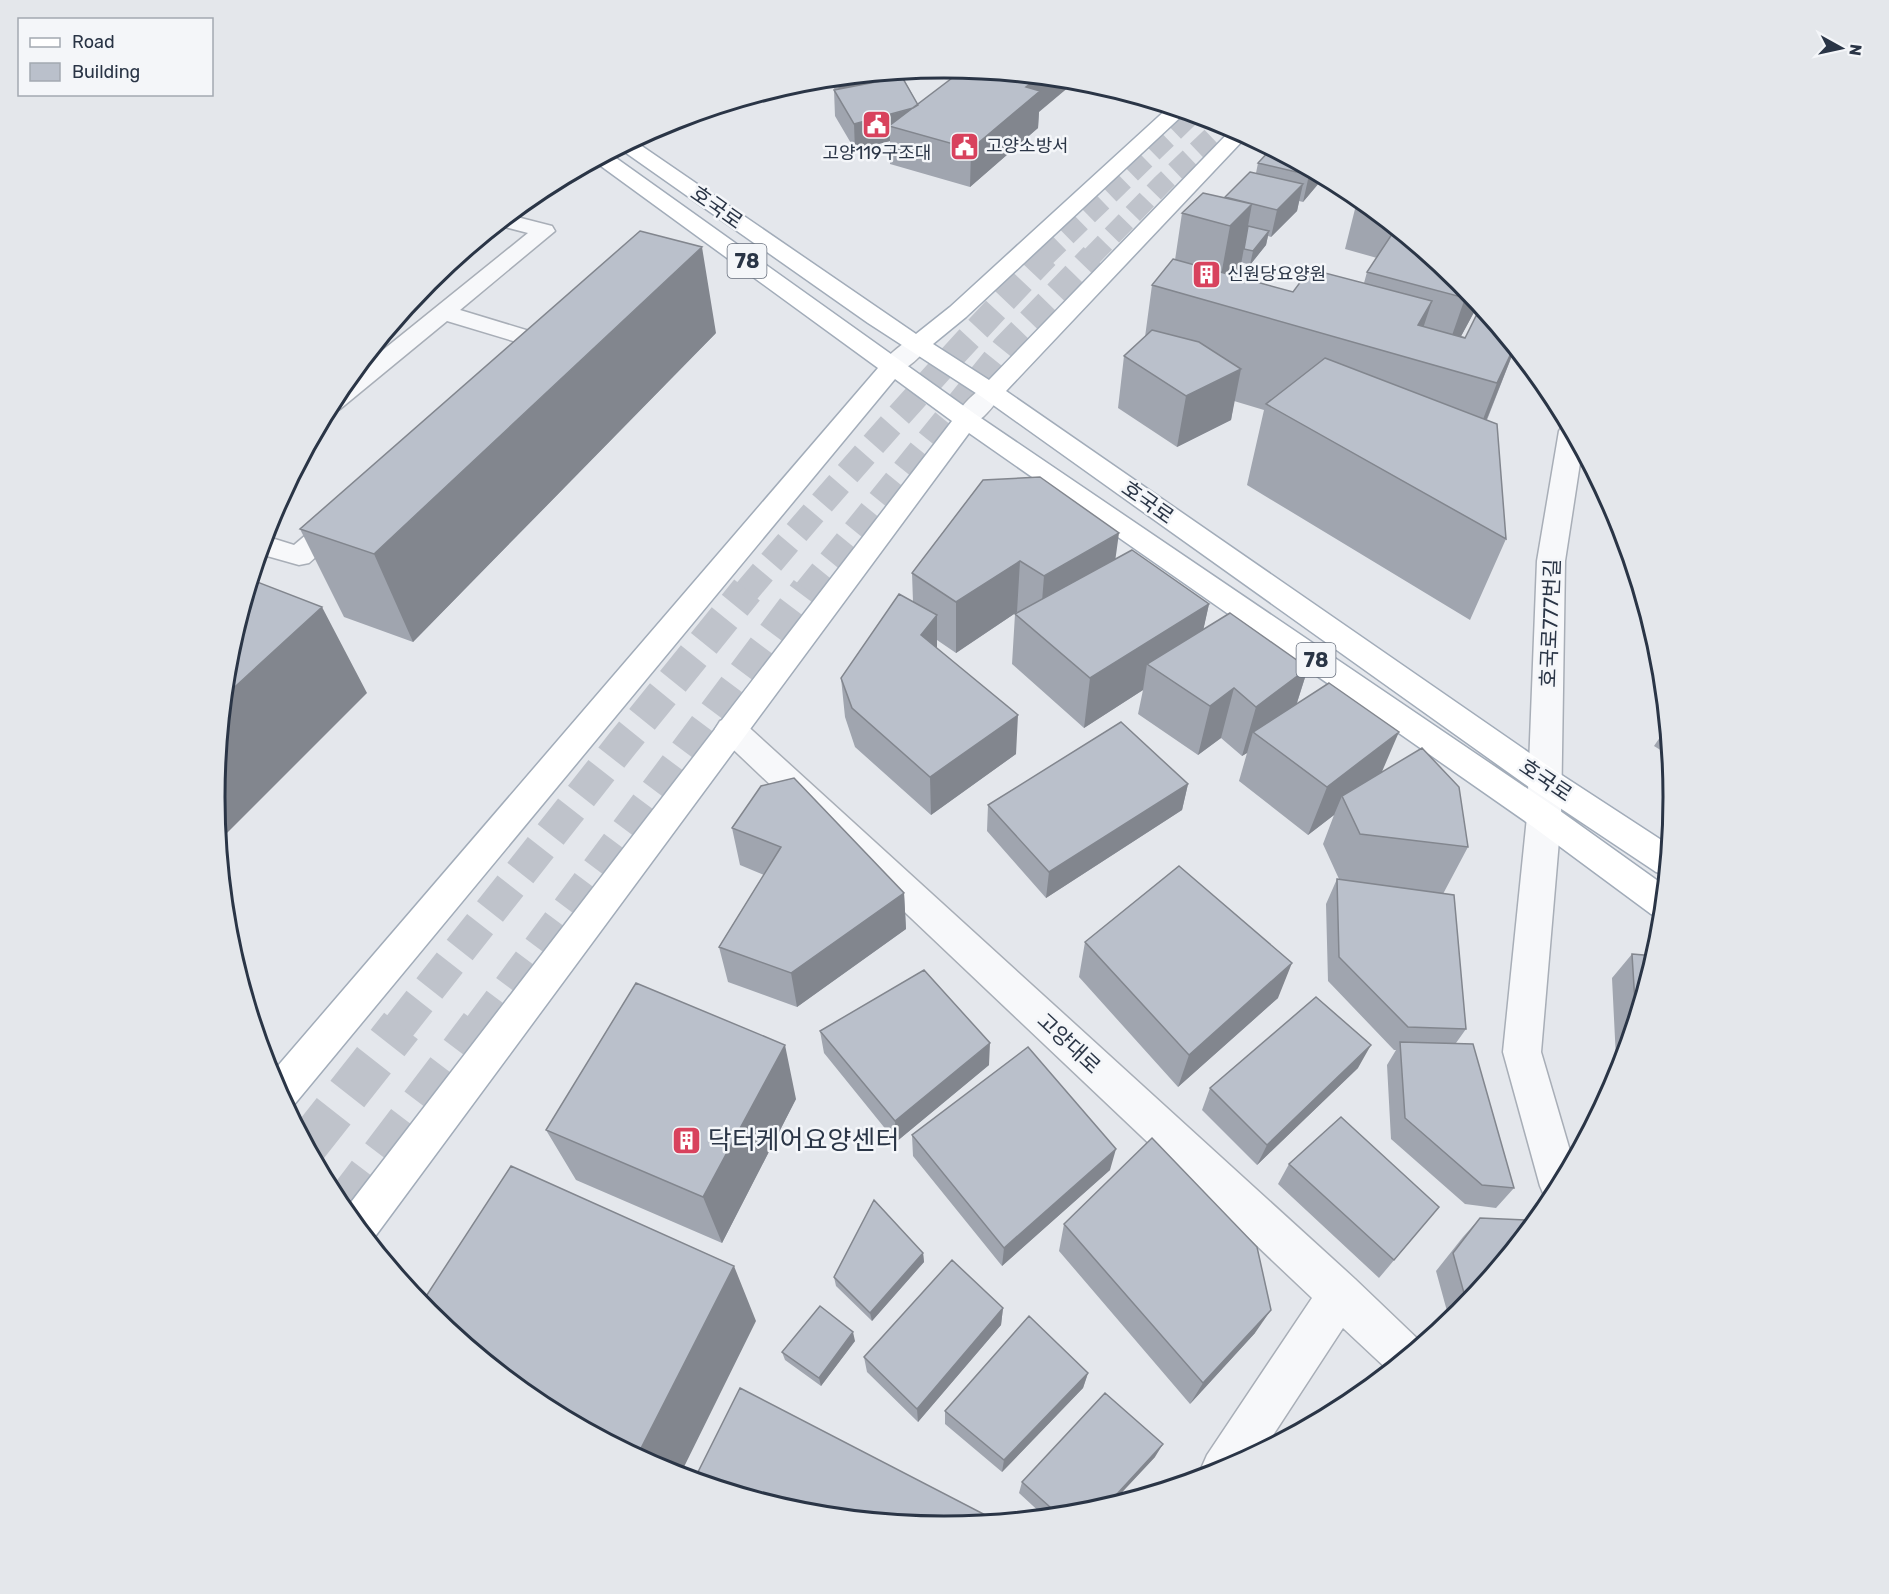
<svg xmlns="http://www.w3.org/2000/svg" width="1889" height="1594" viewBox="0 0 1889 1594" font-family="Rubik,'Noto Sans KR',sans-serif">
<style>
.lines{fill:none;stroke-linecap:round;stroke-linejoin:round}
.major-tunnel-far3{stroke:#bfc3cb;stroke-width:20;stroke-dasharray:20 10;stroke-linecap:butt}
.major-tunnel-far2{stroke:#bfc3cb;stroke-width:26;stroke-dasharray:26 13;stroke-linecap:butt}
.major-tunnel-far1{stroke:#bfc3cb;stroke-width:33;stroke-dasharray:33 16;stroke-linecap:butt}
.major-tunnel{stroke:#bfc3cb;stroke-width:43;stroke-dasharray:43 22;stroke-linecap:butt}
.minor-casing{stroke:#a8aeb7;stroke-width:3}
.major-casing{stroke:#a2acb9;stroke-width:3}
.minor{fill:#f7f8fa;fill-rule:evenodd}
.major{fill:#fff;fill-rule:evenodd}
.wall{fill:#a0a5af}
.shaded-wall{fill:#82868e}
.building{fill:#bac0cb;stroke:#82868e;stroke-width:1.5}
.labels{text-anchor:middle;dominant-baseline:central;stroke-width:5;stroke-linejoin:round;paint-order:stroke}
.far-poi-label{font-size:18px;fill:#2a3546;stroke:#f4f6f9;text-anchor:start}
.shield{fill:#f4f6f9;stroke:#676f7c;stroke-width:1.5}
.shield-label{font-size:20px;font-weight:bold;fill:#2a3546}
.street-label{font-size:21px;fill:#2a3546;stroke:#f4f6f9}
.near-poi-label{font-size:26px;fill:#2a3546;stroke:#f4f6f9;text-anchor:start}
.rim{fill:none;stroke:#2a3546;stroke-width:3}
</style>
<rect width="100%" height="100%" fill="#e4e7ec"/>
<g class="lines">
<path class="major-tunnel-far3" d="M1045,257L1192,114
M1091,257L1162,184L1225,124"/>
<path class="major-tunnel-far2" d="M746,592C843,477 942,365 1046,256
M806,592L1005,347L1093,256"/>
<path class="major-tunnel-far1" d="M399,1027L622,744L747,590
M480,1027L807,590"/>
<path class="major-tunnel" d="M307,1145L401,1026
M343,1208L481,1026"/>
<defs>
<path id="minor" d="M509,215L552,226L555,231L460,310L549,337L553,342L549,347L541,349L533,347L447,321L340,409L328,411L338,391L352,375L528,233L497,225Z
M917,338L925,340L929,345C919,359 901,377 883,372L880,367C888,355 903,341 917,338Z
M991,385L1000,387L1003,392C992,408 978,430 957,424L953,419C962,406 976,388 991,385Z
M1568,424L1582,450L1565,561L1561,817L1541,1052L1573,1161L1551,1202L1546,1200L1540,1186L1503,1052L1527,817L1537,561L1559,431L1563,425Z
M343,509L353,512L357,518L353,524L309,563L299,565L260,554L265,536L294,545L333,512Z
M731,717L742,721L1355,1279L1423,1344L1389,1371L1343,1328L1264,1449L1223,1471L1202,1477L1200,1471L1207,1455L1312,1298L720,737L715,729L720,721Z"/>
<path id="major" d="M1169,107L1186,112L966,317L933,344L989,380L1233,128L1247,136L1006,391L1557,772L1669,845L1666,875L1656,872L1533,790L982,397L868,323L619,148L633,140L916,334L950,307Z
M609,153L975,414L1556,808L1665,886L1662,918L1651,914L1532,826L969,433L371,1242L345,1210L952,421L895,379L293,1106L287,1108L270,1075L878,368L594,161Z"/>
</defs>
<use href="#minor" class="minor-casing"/>
<use href="#major" class="major-casing"/>
<use href="#minor" class="minor"/>
<use href="#major" class="major"/>
</g>
<path class="wall" d="M903,72V77L918,105L1039,112L1038,128L970,187L890,164V141L855,150L835,116L834,90H835L828,79Z
M1258,163L1324,177L1303,202L1299,201L1297,211L1271,237L1268,236L1266,245L1250,265L1241,262L1240,270L1234,276L1293,292L1364,283L1367,272L1377,258L1345,249L1358,197L1461,281L1479,303L1461,336L1515,348L1487,420L1506,539L1470,620L1247,485L1264,410L1234,401L1231,420L1177,447L1118,408L1124,356L1145,337L1152,285L1175,260L1182,213L1225,198L1256,173Z
M716,333L413,642L344,617L300,529Z
M983,480L1115,559L1209,604L1203,630L1308,668L1297,703L1382,771L1468,847L1443,894L1466,1029L1456,1043L1514,1188L1496,1208L1465,1204L1391,1139L1387,1065L1396,1050H1394L1328,981L1326,904L1337,879H1339L1323,844L1334,815L1308,835L1239,781L1247,753L1242,756L1221,738L1198,755L1138,714L1143,690L1084,728L1012,664L1015,614L1017,612L956,653L937,640V648L1016,754L931,815L855,747L845,717L841,678L913,602L912,573Z
M1667,727L1670,756L1654,746Z
M1188,784L1182,810L1046,898L987,831L988,805Z
M732,828L904,893L906,929L797,1007L728,982L719,947L764,875L740,865Z
M1085,942L1278,998L1178,1087L1079,977Z
M1632,954L1655,956L1617,1079L1612,978Z
M820,1031L989,1065L896,1142L824,1053Z
M1358,1068L1257,1165L1202,1110L1210,1088Z
M796,1099L722,1243L576,1180L546,1130Z
M912,1135L1110,1170L1002,1266L913,1156Z
M1289,1164L1439,1207L1379,1278L1278,1184Z
M1480,1218L1530,1228L1460,1313L1450,1322L1436,1271L1463,1237Z
M1064,1224L1255,1333L1190,1404L1059,1251Z
M923,1253L924,1262L872,1321L836,1286L834,1277Z
M1003,1308L1001,1325L918,1422L867,1372L864,1357Z
M855,1341L821,1386L785,1360L782,1352Z
M1088,1373L1083,1388L1002,1472L945,1424V1411Z
M1155,1457L1110,1505L1086,1513L1045,1517L1019,1493L1022,1482Z"/>
<path class="shaded-wall" d="M903,72V87L839,97L838,78Z
M1039,77L1076,81L1039,112L1038,128L970,187L971,149L1026,87Z
M919,107L889,126L890,141L855,150L854,124Z
M1313,171L1324,177L1303,202L1309,175Z
M1303,184L1297,211L1271,237L1277,210Z
M1252,204L1240,270L1218,292L1230,226Z
M502,221L504,229L406,308L429,281Z
M1269,231L1266,245L1250,265L1253,251Z
M702,247L716,333L413,642L374,554Z
M1469,291L1479,303L1444,368L1441,367L1465,298Z
M1432,301L1413,359L1418,325Z
M1514,347L1515,348L1488,416L1463,471L1497,383Z
M1241,369L1231,420L1177,447L1186,396Z
M1119,533L1112,584L1040,627L1044,576Z
M1020,561L1017,612L956,653V602Z
M1209,604L1198,654L1147,664L1143,690L1084,728L1090,678Z
M322,607L367,693L219,841L215,797L225,696Z
M937,615V655L921,635Z
M1308,668L1292,718L1253,732L1247,753L1242,756L1256,707Z
M1234,688L1221,738L1198,755L1210,706Z
M1018,715L1016,754L931,815L930,777Z
M1399,732L1378,781L1342,796L1334,815L1308,835L1327,787Z
M1188,784L1182,810L1046,898L1049,872Z
M904,893L906,929L797,1007L791,973Z
M1292,963L1278,998L1178,1087L1189,1055Z
M990,1043L989,1065L896,1142L895,1121Z
M785,1045L796,1099L722,1243L703,1197Z
M1371,1045L1358,1068L1257,1165L1267,1145Z
M1116,1149L1110,1170L1002,1266L1004,1248Z
M923,1253L924,1262L872,1321L870,1313Z
M734,1266L756,1321L680,1475L665,1471L637,1456Z
M1003,1308L1001,1325L918,1422L917,1409Z
M1271,1310L1255,1333L1190,1404L1203,1383Z
M853,1332L855,1341L821,1386L819,1378Z
M1088,1373L1083,1388L1002,1472L1004,1460Z
M1163,1444L1155,1457L1110,1505L1105,1507Z"/>
<path class="building" d="M964,69L1039,77L1026,87L1040,91L971,149L889,126Z
M902,77L918,105L913,108L854,124L834,90Z
M1271,149L1313,171L1309,175L1258,163Z
M1250,172L1303,184L1277,210L1225,197Z
M1203,193L1252,204L1230,226L1182,213Z
M1248,226L1269,231L1253,251L1244,249Z
M1396,228L1461,281L1469,291L1465,298L1367,272Z
M640,231L702,247L374,554L300,529Z
M1173,259L1293,292L1310,269L1432,301L1418,325L1465,338L1476,316L1493,321L1514,347L1497,383L1152,285Z
M1152,330L1199,342L1241,369L1186,396L1124,356Z
M1325,358L1497,424L1506,539L1266,404Z
M1040,477L1119,533L1044,576L1020,561L956,602L912,573L983,480Z
M1132,550L1209,604L1090,678L1015,614Z
M252,580L322,607L225,696L229,654Z
M899,594L937,615L921,635L1018,715L930,777L852,708L841,678Z
M1230,613L1308,668L1256,707L1234,688L1210,706L1147,664Z
M1329,683L1399,732L1327,787L1253,732Z
M1121,722L1188,784L1049,872L988,805Z
M1422,748L1459,787L1468,847L1360,834L1342,796Z
M794,778L904,893L791,973L719,947L781,847L732,828L761,786Z
M1179,866L1292,963L1189,1055L1085,942Z
M1337,879L1454,895L1466,1029L1408,1027L1339,957Z
M1632,954L1655,956L1636,1019Z
M924,970L990,1043L895,1121L820,1031Z
M636,983L785,1045L703,1197L546,1130Z
M1316,997L1371,1045L1267,1145L1210,1088Z
M1400,1042L1473,1044L1514,1188L1482,1185L1405,1118Z
M1028,1047L1116,1149L1004,1248L912,1135Z
M1341,1117L1439,1207L1394,1260L1289,1164Z
M1152,1138L1257,1247L1271,1310L1203,1383L1064,1224Z
M511,1166L734,1266L637,1456L539,1403L428,1313L421,1304Z
M874,1200L923,1253L870,1313L834,1277Z
M1480,1218L1528,1220L1530,1228L1467,1304L1453,1253Z
M952,1260L1003,1308L917,1409L864,1357Z
M820,1306L853,1332L819,1378L782,1352Z
M1029,1316L1088,1373L1004,1460L945,1411Z
M740,1388L997,1521L944,1526L802,1512L694,1480Z
M1105,1393L1163,1444L1105,1507L1086,1513L1059,1515L1022,1482Z"/>
<defs>
<symbol id="civic-square" viewBox="-11 -11 22 22"><rect x="-9" y="-9" width="18" height="18" rx="4" fill="#d8425d" stroke="#f4f6f9"/><path d="M-.6-6.5H3V-4.5H.6V-3L4-1V1h2V6H-6V1h2V-1L-.6-3ZM-1.2 2.5V6h2.4V2.5Z" fill="#fff"/></symbol>
<symbol id="building-square" viewBox="-11 -11 22 22"><rect x="-9" y="-9" width="18" height="18" rx="4" fill="#d8425d" stroke="#f4f6f9"/><path d="M-4-6H4V6H1V3H-1V6H-4ZM-2.5-4.3h1.7v1.8h-1.7ZM.8-4.3h1.7v1.8H.8ZM-2.5-1h1.7V.8h-1.7ZM.8-1h1.7V.8H.8Z" fill="#fff"/></symbol>
</defs>
<g fill-rule="evenodd">
<use href="#civic-square" x="860" y="108" width="33" height="33"/>
<use href="#civic-square" x="948" y="130" width="33" height="33"/>
<use href="#building-square" x="1190" y="258" width="33" height="33"/>
<use href="#building-square" x="670" y="1124" width="33" height="33"/>
</g>
<g class="labels">
<g class="far-poi-label">
<text x="986" y="146">고양소방서</text>
<text x="877" y="153" text-anchor="middle">고양119구조대</text>
<text x="1227" y="274">신원당요양원</text>
</g>
<g class="shield">
<rect x="727.5" y="244" width="39" height="34" rx="4.5"/>
<rect x="1296.5" y="643" width="39" height="34" rx="4.5"/>
</g>
<g class="shield-label">
<text x="747" y="261">78</text>
<text x="1316" y="660">78</text>
</g>
<g class="street-label">
<text transform="translate(717 207) rotate(35)">호국로</text>
<text transform="translate(1148 502) rotate(35)">호국로</text>
<text transform="translate(1550 623) rotate(-88)">호국로777번길</text>
<text transform="translate(1546 780) rotate(34)">호국로</text>
<text transform="translate(1069 1043) rotate(43)">고양대로</text>
</g>
<g class="near-poi-label">
<text x="708" y="1140">닥터케어요양센터</text>
</g>
</g>
<path d="M0 0H1889V1594H0ZM225 797a719 719 0 1 1 1438 0a719 719 0 1 1-1438 0Z" fill="#e4e7eb" fill-rule="evenodd"/>
<path class="rim" d="M225 797a719 719 0 1 1 1438 0a719 719 0 1 1-1438 0Z"/>
<rect x="18" y="18" width="195" height="78" fill="#f4f6f9" stroke="#a3a9b1" stroke-width="1.5"/>
<rect x="30" y="38" width="30" height="9" fill="#ffffff" stroke="#a3a9b1" stroke-width="1.5"/>
<text x="72" y="48" font-size="18" fill="#2a3546">Road</text>
<rect x="30" y="63" width="30" height="18" fill="#bac0cb" stroke="#a3a9b1" stroke-width="1.5"/>
<text x="72" y="78" font-size="18" fill="#2a3546">Building</text>
<g transform="translate(1841 48) rotate(98)" stroke="#f4f6f9" stroke-width="4.5" paint-order="stroke">
<path d="M0-4.5L10 22L0 15L-10 22Z" fill="#2a3546"/>
<text y="-9" font-size="16" font-weight="bold" text-anchor="middle" fill="#2a3546">N</text>
</g>
</svg>
